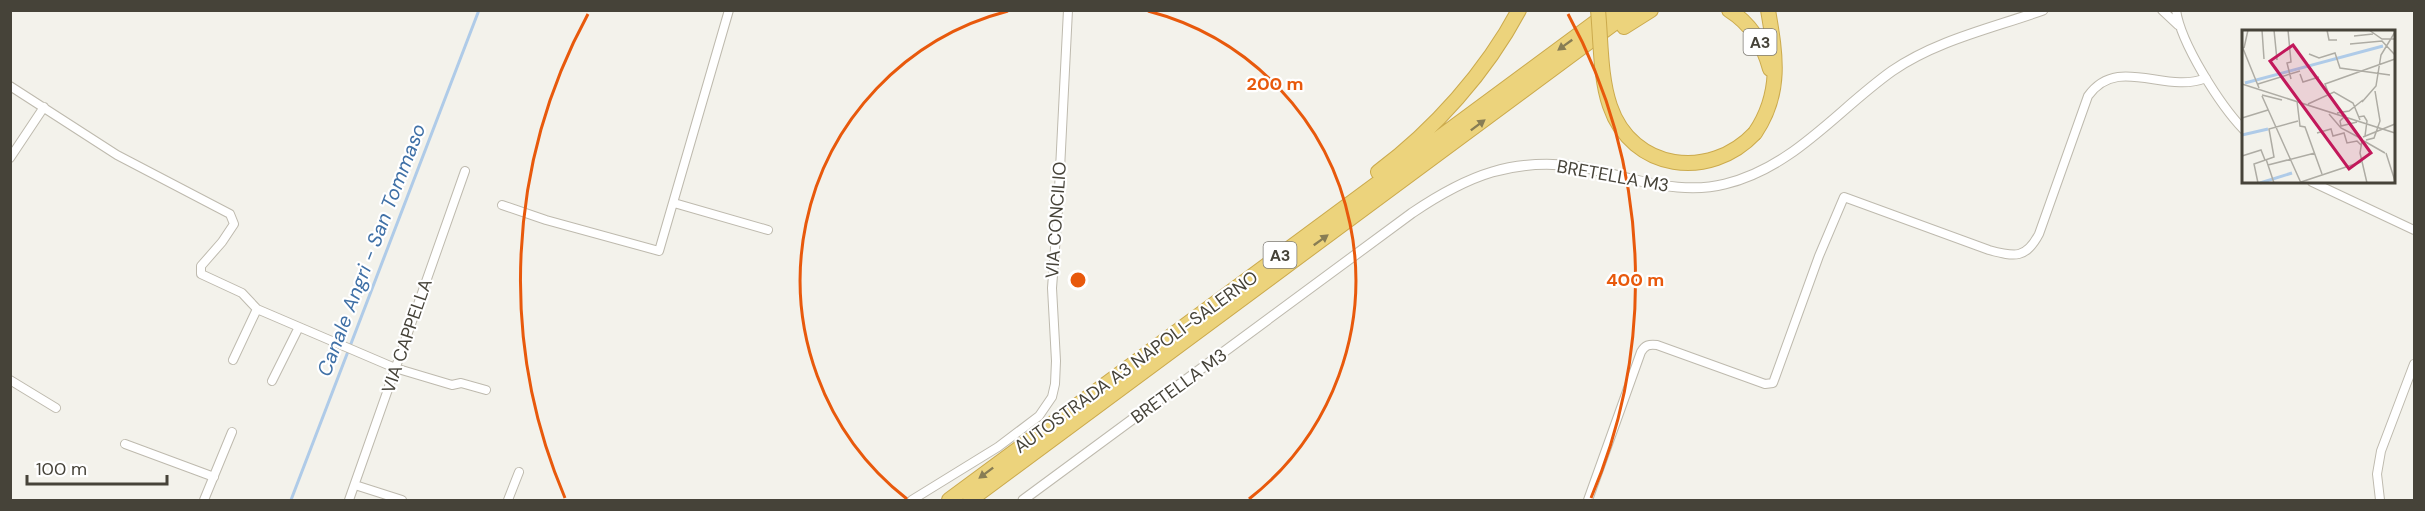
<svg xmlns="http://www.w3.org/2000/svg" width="2425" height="511" viewBox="0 0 2425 511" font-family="'DM Sans',sans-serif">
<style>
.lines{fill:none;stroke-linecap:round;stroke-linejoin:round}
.stream{stroke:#afcbe8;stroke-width:3}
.minor-casing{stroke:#bebaae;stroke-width:10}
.tertiary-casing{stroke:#bebaae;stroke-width:11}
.motorway-casing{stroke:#cbaa4d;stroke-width:16}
.minor{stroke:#fff;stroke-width:8}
.tertiary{stroke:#fff;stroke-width:9}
.motorway{stroke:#ecd37c;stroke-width:14}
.motorway-bridge-casing{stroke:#cbaa4d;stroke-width:16;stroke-linecap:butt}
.motorway-bridge{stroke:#ecd37c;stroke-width:14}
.oneway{fill:#887d54}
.ring{fill:none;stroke:#e8590c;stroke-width:3}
.labels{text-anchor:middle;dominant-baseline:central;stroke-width:4.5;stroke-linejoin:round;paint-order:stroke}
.shield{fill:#fff;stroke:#7e7b74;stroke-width:1.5}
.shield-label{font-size:16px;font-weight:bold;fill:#464339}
.street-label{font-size:18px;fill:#464339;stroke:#fff}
.water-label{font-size:20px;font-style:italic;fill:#3f70a6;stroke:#fff}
.inset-river{fill:none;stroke:#afcbe8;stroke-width:3}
.inset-road{fill:none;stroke:#aeaca4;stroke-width:1.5}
.view{fill:#c2185b;fill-opacity:0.15;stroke:#c2185b;stroke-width:3}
.inset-edge{fill:none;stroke:#464339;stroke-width:3}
.centre{fill:#e8590c;stroke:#fff;stroke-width:3}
.ring-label{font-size:18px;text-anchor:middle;font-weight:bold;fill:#e8590c;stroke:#fff;stroke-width:4.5;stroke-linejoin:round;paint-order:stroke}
</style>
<rect width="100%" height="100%" fill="#f3f2eb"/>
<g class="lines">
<path class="stream" d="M291,500L479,10"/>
<defs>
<path id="minor" d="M2162,10L2178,25
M2176,10C2181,44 2220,105 2244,130
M10,86L117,155L230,214L234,224L222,242L201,266V274L242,293L257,309L395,368L452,385L461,383L486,390
M10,158L44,107
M2312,182L2414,230
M674,203L768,230
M502,205L546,220L659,251L729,10
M233,360L257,309
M10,380L56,408
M272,381L299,327
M125,444L214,477
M355,485L402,500
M204,500L232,432
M349,500L465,171
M508,500L519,472
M912,500L998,447L1039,416L1052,397L1055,384L1056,361L1052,288L1058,209L1068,10
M1588,500L1641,352C1645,345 1649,344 1657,345L1765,384L1773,383L1819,256L1844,197L1989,250C2015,257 2026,259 2039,234L2088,96C2118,54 2165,95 2206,78
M2380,500L2377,474L2381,451L2414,364"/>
<path id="tertiary" d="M1023,500L1412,213C1468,175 1513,157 1582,167C1598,170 1614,175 1631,179C1661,186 1694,192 1725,184C1794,167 1836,111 1892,71C1937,40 1993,28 2043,10"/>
<path id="motorway" d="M1729,10C1751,24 1763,43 1770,69
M1624,27L1651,10
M1755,133C1782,93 1776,56 1768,10
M1378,172C1434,130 1486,72 1519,10
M949,500L1612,10
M970,500L1632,10"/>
</defs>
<use href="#minor" class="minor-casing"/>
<use href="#tertiary" class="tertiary-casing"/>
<use href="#motorway" class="motorway-casing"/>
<use href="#minor" class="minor"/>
<use href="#tertiary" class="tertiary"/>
<use href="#motorway" class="motorway"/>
<defs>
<path id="motorway-bridge" d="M1598,10C1601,41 1600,77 1610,106C1632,171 1710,181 1755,133"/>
</defs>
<use href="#motorway-bridge" class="motorway-bridge-casing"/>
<use href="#motorway-bridge" class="motorway-bridge"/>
</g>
<defs><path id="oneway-solid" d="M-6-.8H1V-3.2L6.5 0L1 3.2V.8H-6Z" transform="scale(1.5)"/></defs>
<g class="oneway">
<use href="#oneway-solid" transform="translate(1565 45) rotate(144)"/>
<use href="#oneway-solid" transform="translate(1478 125) rotate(-37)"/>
<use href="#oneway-solid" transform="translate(1321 240) rotate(-36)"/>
<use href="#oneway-solid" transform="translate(986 473) rotate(143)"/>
</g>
<g class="ring">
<path d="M907 499A278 278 0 0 1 1008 11M1148 11A278 278 0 0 1 1249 499"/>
<path d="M565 498A557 557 0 0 1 588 14M1568 14A557 557 0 0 1 1591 498"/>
</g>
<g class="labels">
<g class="shield">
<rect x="1743.5" y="29" width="33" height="26" rx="4.5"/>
<rect x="1263.5" y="242" width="33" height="26" rx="4.5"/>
</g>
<g class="shield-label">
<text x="1760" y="42">A3</text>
<text x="1280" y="255">A3</text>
</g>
<g class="street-label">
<text transform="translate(1613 176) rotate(10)">BRETELLA M3</text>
<text transform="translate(1056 220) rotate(-86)">VIA CONCILIO</text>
<text transform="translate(407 336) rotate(-71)">VIA CAPPELLA</text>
<text transform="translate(1136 362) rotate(-36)">AUTOSTRADA A3 NAPOLI-SALERNO</text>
<text transform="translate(1179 386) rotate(-36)">BRETELLA M3</text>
</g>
<g class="water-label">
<text transform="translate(371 250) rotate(-69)">Canale Angri - San Tommaso</text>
</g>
</g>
<g transform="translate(2242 30)">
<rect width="153" height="153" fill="#f3f2eb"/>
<path class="inset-river" d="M3,53L141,16M0,105L26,99M18,153L50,143"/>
<path class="inset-road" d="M20,0L22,29M32,0L35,30M46,0L49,32L45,33L49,49M85,0L87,10H95M127,0L140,9H153M112,6L131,4M108,14L140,11L153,25M0,16L17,58M2,18L6,0M67,24L77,28L93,23L98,38L148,45M58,44L61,52L77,47M0,54L153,103M16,54L58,41M86,62L83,54L153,29M20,65L40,70M20,66L59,153M55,71L58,96L63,97L80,144M120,72L134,56L139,25L153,2M66,74L92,62L111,73L118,90M95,83L107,81L121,70M87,84L99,98L120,109M104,85L98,91L99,96L115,92M116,87L122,86L125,91L123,106M0,88L26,80M75,103L89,99L91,106L102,103L105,113L115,111L119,115M121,107L153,94M124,110L132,108L138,91L133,61M120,111L118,123L125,153M122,111L143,123M144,123L153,151M0,126L19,120L23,130M24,129L32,153M26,135L73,123M59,152L119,132M16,153L12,134L32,127L27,99L56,91"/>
<path class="view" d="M51,15L129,123L107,139L28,31Z"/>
<rect width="153" height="153" class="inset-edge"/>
</g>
<circle cx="1078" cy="280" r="9" class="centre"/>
<g class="ring-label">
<text x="1275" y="90">200 m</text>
<text x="1635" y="286">400 m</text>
</g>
<rect width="2425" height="511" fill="none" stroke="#464339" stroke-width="24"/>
<path d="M27 475v9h140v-9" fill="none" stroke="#464339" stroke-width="3"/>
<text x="36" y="475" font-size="18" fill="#464339" stroke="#ffffff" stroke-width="4.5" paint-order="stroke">100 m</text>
</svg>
